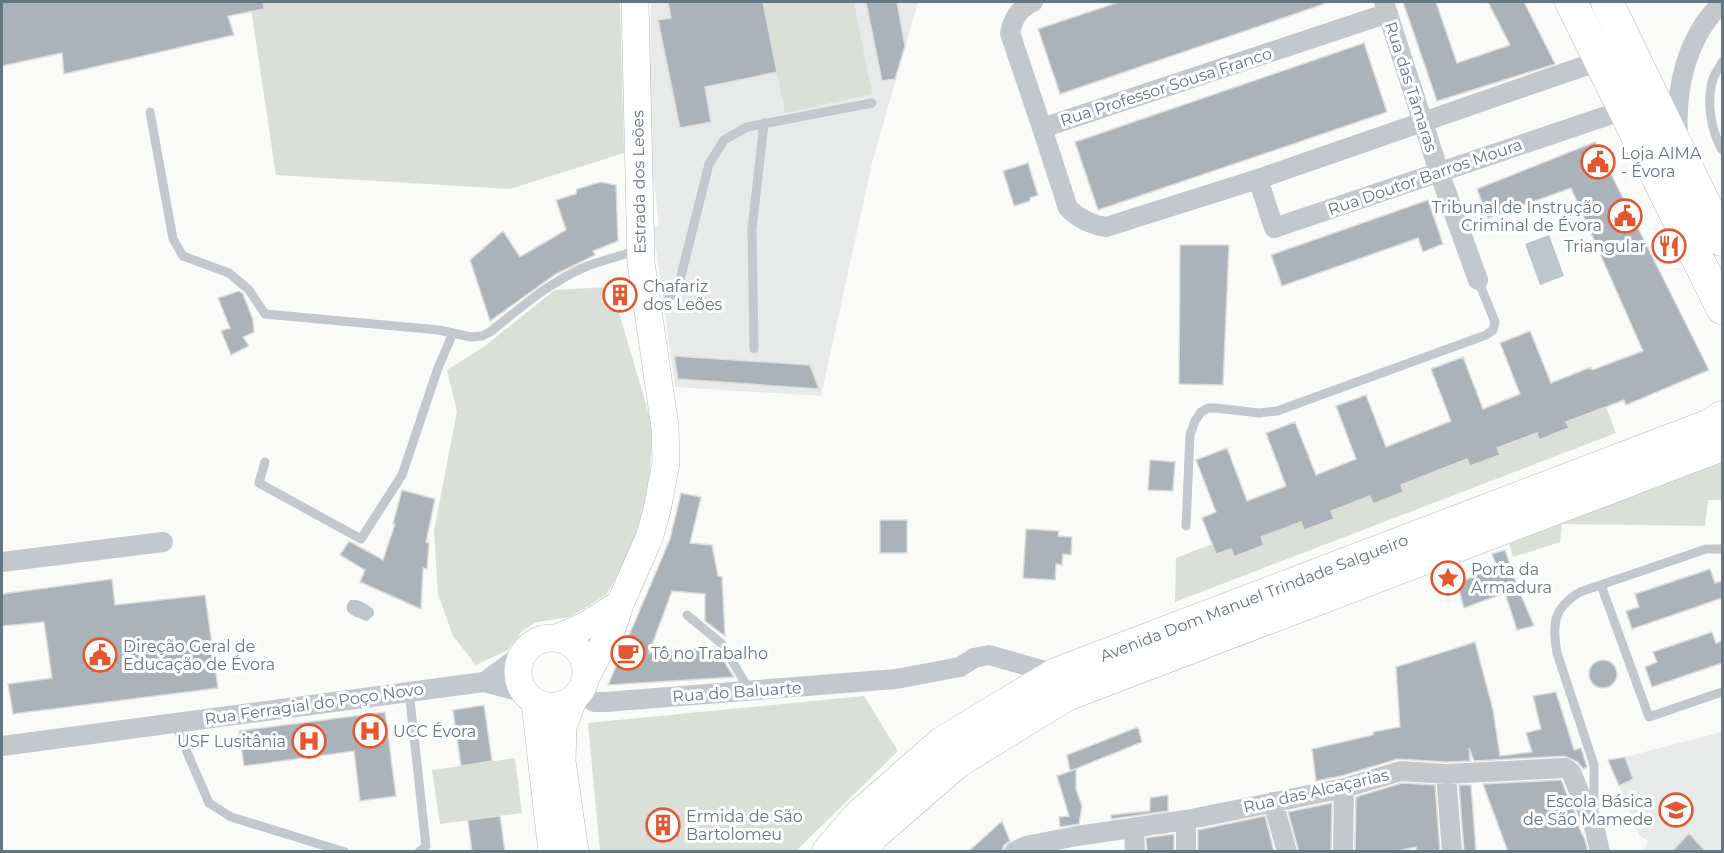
<svg xmlns="http://www.w3.org/2000/svg" width="1724" height="853" viewBox="0 0 1724 853" font-family="Montserrat,sans-serif">
<style>
.built{fill:#e8e9e9}
.green{fill:#dadfd7}
.water{fill:#bbc7cb}
.building{fill:#aab3b9;stroke:#dcdcda;stroke-width:1.5}
.lines{fill:none;stroke-linecap:round;stroke-linejoin:round}
.secondary-casing{stroke:#b3babf;stroke-width:28}
.primary-casing{stroke:#b5babe;stroke-width:33}
.lane{stroke:#c3c8cc;stroke-width:9}
.street{stroke:#c3c8cc;stroke-width:20}
.secondary{stroke:#fff;stroke-width:27}
.primary{stroke:#fff;stroke-width:32}
.labels{text-anchor:middle;dominant-baseline:central;stroke-width:6;stroke-linejoin:round;paint-order:stroke}
.street-label{font-size:16px;fill:#657683;stroke:#fff}
.poi-label{font-size:16px;fill:#657683;stroke:#fff;text-anchor:start}
</style>
<rect width="100%" height="100%" fill="#fafaf8"/>
<path class="built" d="M651,2H918L872,163L821,396L675,387L653,227H659L654,182H649Z
M1722,732V851H1643L1648,841L1639,835L1619,786L1633,779L1625,757Z"/>
<path class="green" d="M250,2H620L624,153L510,189L276,175Z
M763,2H854L872,94L785,113Z
M609,287L615,299L653,428L648,499L635,545L606,595L570,617L537,622L523,630L508,650L476,665L453,636L438,594L434,531L457,411L447,370L485,346L555,290Z
M1606,407L1616,433L1175,602L1176,558L1212,544L1216,554L1231,549L1234,557L1264,545L1261,537L1301,522L1304,530L1333,519L1331,511L1370,496L1373,503L1403,492L1401,485L1467,459L1470,466L1500,455L1497,448L1537,433L1540,440L1568,429L1566,422Z
M1722,463V500H1708L1705,526L1562,524L1560,542L1513,557L1509,543Z
M864,696L898,751L796,851H600L588,723Z
M515,758L522,813L440,824L432,770Z"/>
<path class="water" d="M1549,235L1564,276L1540,285L1525,244Z
M350,600C358,599 369,604 374,611V615L367,621C357,617 339,613 350,600Z"/>
<path class="building" d="M2,2H263L264,9L228,16L234,35L64,74L62,53L2,66Z
M668,2H763L777,72L705,87L711,122L680,128L658,20L671,18Z
M866,2H897L905,46L895,79L882,81Z
M1119,2H1324V4L1060,94L1038,29Z
M1403,2H1436L1457,63L1510,45L1488,2H1524L1555,64L1437,101Z
M1364,43L1387,112L1098,210L1075,142Z
M1595,142L1709,370L1626,405L1624,400L1566,422L1569,428L1539,440L1537,433L1497,448L1500,455L1470,466L1467,459L1401,485L1403,492L1373,504L1370,496L1331,511L1334,519L1304,530L1301,522L1261,537L1264,545L1234,557L1231,549L1216,554L1202,518L1216,512L1196,460L1227,448L1247,501L1286,486L1266,433L1295,422L1316,475L1356,459L1336,406L1366,395L1386,447L1451,421L1431,369L1463,357L1483,409L1520,394L1500,343L1530,331L1551,383L1591,367L1592,370L1643,351L1571,188L1488,218L1477,189Z
M1028,163L1038,195L1030,198V201L1014,206L1003,171Z
M601,182L616,185L618,241L593,251L595,255L556,274L490,321L470,260L503,231L520,257L566,230L556,200L576,194L577,189Z
M1428,200L1443,244L1423,252L1418,238L1282,286L1271,255Z
M1180,245H1229L1223,385L1179,384Z
M239,291L243,294L253,320L254,332L243,337L249,346L231,355L221,331L230,328L218,298Z
M674,356L810,365L819,389L678,379Z
M1150,460L1175,462L1173,491L1148,490Z
M402,490L435,499L426,542L429,543L427,569L423,568L421,609L360,582L365,570L340,555L349,541L383,560L395,524H393Z
M681,493L701,497L690,543L712,545L718,576L722,577L725,636L705,621V594L672,591L649,653L715,647L734,677L608,685L670,539Z
M880,520H907V553H880Z
M1026,529L1059,531L1058,536L1072,537L1071,555L1063,554L1062,565L1056,564L1055,580L1023,578Z
M1505,550L1518,588L1534,626L1517,630L1505,593L1464,608L1457,583L1497,567L1492,554Z
M1710,569L1715,583L1722,581V598L1632,629L1626,611L1639,607L1635,594Z
M112,579L115,605L205,595L218,688L13,714L8,684L52,678L44,622L2,626V594Z
M1712,632L1716,643L1722,641V663L1652,687L1645,667L1657,662L1653,652Z
M1475,642L1493,710L1500,756L1532,752L1526,733L1541,729L1533,696L1556,692L1574,750L1581,748L1587,767L1583,769L1578,762L1564,756L1474,761L1469,748L1470,761L1446,762L1398,759L1341,776L1316,781L1312,749L1373,735V732L1400,727L1396,667Z
M1589 674a14 14 0 1 1 28 0a14 14 0 1 1-28 0Z
M484,705L492,761L461,766L453,710Z
M385,712L396,796L360,801L354,751L244,766L239,731Z
M1138,727L1142,742L1070,771L1067,755Z
M1625,757L1633,779L1619,786L1608,760Z
M1076,769V789L1082,806L1079,824L1060,827L1059,817L1069,816L1057,776Z
M1561,780L1579,823H1577L1585,840L1588,852H1508L1483,784Z
M1402,783L1435,785L1440,852H1416V847L1393,852H1355L1356,797Z
M1459,785H1471L1476,852H1464Z
M1168,795V811L1111,819V815L1150,811V798Z
M1332,803L1331,852H1299L1288,812Z
M647,813L680,815L679,838L646,836Z
M500,816L505,852H472L468,820Z
M1265,816L1274,852H1198V830Z
M1002,821L1010,841L1004,845L1002,852H968Z
M1689,833L1706,852H1672Z
M1174,834V852H1147L1146,838Z"/>
<g class="lines">
<defs>
<path id="secondary" d="M518 672a34 34 0 1 1 68 0a34 34 0 1 1-68 0Z
M557,638L583,627L620,604
M586,677L613,626L620,604L649,538L657,510L666,462L665,427L641,263L635,2
M573,700L563,727L562,761L575,852
M535,702L552,852"/>
<path id="primary" d="M1571,2L1722,308
M1607,2L1722,240
M828,852L858,817L942,743L1056,674L1713,424L1722,417
M859,852L874,834L957,762L1066,695L1722,445"/>
</defs>
<use href="#secondary" class="secondary-casing"/>
<use href="#primary" class="primary-casing"/>
<path class="lane" d="M1722,62C1719,68 1715,73 1713,79C1706,102 1711,130 1722,150
M150,112L173,239L183,256L229,273L249,290L265,314L439,330L471,337L482,336L490,332C520,308 550,282 585,267C602,260 621,256 638,250
M653,314L664,306L679,284L709,164L724,140L747,127L872,103
M754,349L752,229L764,123
M265,462L259,483L361,539L402,475L438,368L453,333
M1186,526L1190,435L1195,421L1201,412L1208,408H1216L1259,413L1277,411L1486,335L1493,330L1495,322L1478,280
M1601,585L1649,717L1722,692
M687,615L722,644L750,691
M409,691L426,846L419,852
M174,722L209,803L231,817L345,852
M1594,813V765L1557,653C1552,624 1553,608 1580,592L1706,549H1722"/>
<path class="street" d="M1033,2C1019,8 1013,18 1010,33L1042,128L1388,13
M1384,2L1439,172L1478,280
M1042,128L1068,208C1079,219 1090,224 1106,227L1258,179L1599,61
M1678,137C1675,90 1686,37 1722,3
M1258,179L1274,228L1624,110
M2,562L163,542
M484,682L523,654
M579,694L595,702H605L896,679L960,667L974,658L989,655L1056,674
M2,746L484,682L525,693
M1446,774L1452,852
M1273,802L1287,852
M1186,820V852
M1134,828L1135,852
M1014,852L1026,846L1077,836L1186,820L1344,788L1401,771L1446,774L1565,768L1571,772L1595,830L1600,852
M1343,852L1344,788"/>
<use href="#secondary" class="secondary"/>
<use href="#primary" class="primary"/>
</g>
<defs>
<symbol id="civic-ring" viewBox="-11 -11 22 22"><circle r="9.5" fill="#fff" stroke="#e4572e" stroke-width="1.5"/><path d="M-.6-6.5H3V-4.5H.6V-3L4-1V1h2V6H-6V1h2V-1L-.6-3ZM-1.2 2.5V6h2.4V2.5Z" fill="#e4572e"/></symbol>
<symbol id="restaurant-ring" viewBox="-11 -11 22 22"><circle r="9.5" fill="#fff" stroke="#e4572e" stroke-width="1.5"/><path d="M-5-6h1v4h1v-4h1v4h1v-4h1v5L-1.5 .5V6h-2V.5L-5-1ZM5-6V6H3V1.5H1.5Q1.5-4 5-6Z" fill="#e4572e"/></symbol>
<symbol id="building-ring" viewBox="-11 -11 22 22"><circle r="9.5" fill="#fff" stroke="#e4572e" stroke-width="1.5"/><path d="M-4-6H4V6H1V3H-1V6H-4ZM-2.5-4.3h1.7v1.8h-1.7ZM.8-4.3h1.7v1.8H.8ZM-2.5-1h1.7V.8h-1.7ZM.8-1h1.7V.8H.8Z" fill="#e4572e"/></symbol>
<symbol id="sight-ring" viewBox="-11 -11 22 22"><circle r="9.5" fill="#fff" stroke="#e4572e" stroke-width="1.5"/><path d="M0-6L1.8-2.2L6-1.7L2.9 1.2L3.7 5.4L0 3.3L-3.7 5.4L-2.9 1.2L-6-1.7L-1.8-2.2Z" fill="#e4572e"/></symbol>
<symbol id="cafe-ring" viewBox="-11 -11 22 22"><circle r="9.5" fill="#fff" stroke="#e4572e" stroke-width="1.5"/><path d="M-5.5-4.5H6V0H3Q3 3.5 0 3.5H-2.5Q-5.5 3.5-5.5 0ZM3-3.2v2h1.7v-2ZM-6 4.5H4V6H-6Z" fill="#e4572e"/></symbol>
<symbol id="hospital-ring" viewBox="-11 -11 22 22"><circle r="9.5" fill="#fff" stroke="#e4572e" stroke-width="1.5"/><path d="M-5-5h3v3.5h4V-5h3V5h-3V1.5h-4V5h-3Z" fill="#e4572e"/></symbol>
<symbol id="school-ring" viewBox="-11 -11 22 22"><circle r="9.5" fill="#fff" stroke="#e4572e" stroke-width="1.5"/><path d="M0-5L7-2L0 1L-7-2ZM-4 1L0 2.5L4 1V4Q0 6-4 4Z" fill="#e4572e"/></symbol>
</defs>
<g fill-rule="evenodd">
<use href="#civic-ring" x="1579" y="143" width="38" height="38"/>
<use href="#civic-ring" x="1606" y="197" width="38" height="38"/>
<use href="#restaurant-ring" x="1650" y="227" width="38" height="38"/>
<use href="#building-ring" x="601" y="276" width="38" height="38"/>
<use href="#sight-ring" x="1429" y="559" width="38" height="38"/>
<use href="#cafe-ring" x="609" y="634" width="38" height="38"/>
<use href="#civic-ring" x="81" y="636" width="38" height="38"/>
<use href="#hospital-ring" x="351" y="712" width="38" height="38"/>
<use href="#hospital-ring" x="290" y="722" width="38" height="38"/>
<use href="#school-ring" x="1657" y="791" width="38" height="38"/>
<use href="#building-ring" x="644" y="806" width="38" height="38"/>
</g>
<g class="labels">
<g class="street-label">
<text transform="translate(1166 87) rotate(-18)">Rua Professor Sousa Franco</text>
<text transform="translate(1411 87) rotate(72)">Rua das Tâmaras</text>
<text transform="translate(1425 177) rotate(-19)">Rua Doutor Barros Moura</text>
<text transform="translate(639 182) rotate(-91)">Estrada dos Leões</text>
<text transform="translate(1254 598) rotate(-21)">Avenida Dom Manuel Trindade Salgueiro</text>
<text transform="translate(737 692) rotate(-4)">Rua do Baluarte</text>
<text transform="translate(314 704) rotate(-8)">Rua Ferragial do Poço Novo</text>
<text transform="translate(1316 791) rotate(-13)">Rua das Alcaçarias</text>
</g>
<g class="poi-label">
<text x="1621" y="153">Loja AIMA<tspan x="1621" dy="18">- Évora</tspan></text>
<text x="1602" y="207" text-anchor="end">Tribunal de Instrução<tspan x="1602" dy="18">Criminal de Évora</tspan></text>
<text x="1646" y="246" text-anchor="end">Triangular</text>
<text x="643" y="286">Chafariz<tspan x="643" dy="18">dos Leões</tspan></text>
<text x="1471" y="569">Porta da<tspan x="1471" dy="18">Armadura</tspan></text>
<text x="123" y="646">Direção Geral de<tspan x="123" dy="18">Educação de Évora</tspan></text>
<text x="651" y="653">Tô no Trabalho</text>
<text x="393" y="731">UCC Évora</text>
<text x="286" y="741" text-anchor="end">USF Lusitânia</text>
<text x="1653" y="801" text-anchor="end">Escola Básica<tspan x="1653" dy="18">de São Mamede</tspan></text>
<text x="686" y="816">Ermida de São<tspan x="686" dy="18">Bartolomeu</tspan></text>
</g>
</g>
<rect width="1724" height="853" fill="none" stroke="#657683" stroke-width="6"/>
</svg>
